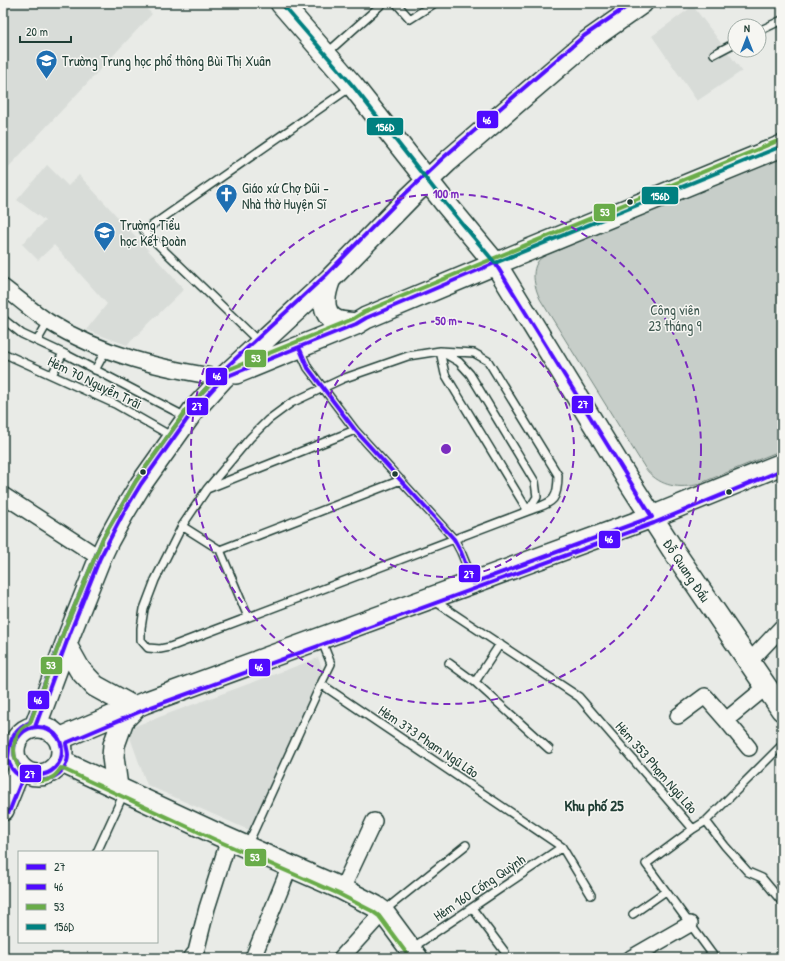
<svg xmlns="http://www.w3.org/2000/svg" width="785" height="961" viewBox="0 0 785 961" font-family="'Patrick Hand',sans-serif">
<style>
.built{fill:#d8dcd8}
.green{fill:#c7cec9;stroke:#73867e}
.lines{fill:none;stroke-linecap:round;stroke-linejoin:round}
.lane-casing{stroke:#1f3d34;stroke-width:10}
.street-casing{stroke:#1f3d34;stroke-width:18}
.secondary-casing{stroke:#1f3d34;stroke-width:24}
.lane{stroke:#f6f6f2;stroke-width:7}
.street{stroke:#f6f6f2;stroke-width:15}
.secondary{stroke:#f6f6f2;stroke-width:21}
.bus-1-casing{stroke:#f6f6f2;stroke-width:7}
.bus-2-casing{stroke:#f6f6f2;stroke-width:7}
.bus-3-casing{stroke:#f6f6f2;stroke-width:7}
.bus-4-casing{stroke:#f6f6f2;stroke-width:7}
.bus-1{stroke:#4f0aff;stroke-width:4}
.bus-2{stroke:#4f0aff;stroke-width:4}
.bus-3{stroke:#69ac49;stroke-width:4}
.bus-4{stroke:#008080;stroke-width:4}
.ring{fill:none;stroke:#7b2cbf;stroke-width:2;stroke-dasharray:7 5}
.bus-dot{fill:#1f3d34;stroke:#f6f6f2;stroke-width:1.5}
.labels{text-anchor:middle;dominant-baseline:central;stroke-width:3;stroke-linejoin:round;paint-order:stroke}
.poi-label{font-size:14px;fill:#1f3d34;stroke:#f6f6f2;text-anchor:start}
.park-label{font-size:14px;fill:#415a52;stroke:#f6f6f2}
.street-label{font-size:14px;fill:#1f3d34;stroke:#f6f6f2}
.neighbourhood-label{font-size:15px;font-weight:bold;fill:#1f3d34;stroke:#f6f6f2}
.centre{fill:#7b2cbf;stroke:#f6f6f2;stroke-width:2}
.ring-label{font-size:12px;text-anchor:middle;font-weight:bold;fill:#7b2cbf;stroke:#f6f6f2;stroke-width:3;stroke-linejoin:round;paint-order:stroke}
.line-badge{stroke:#f6f6f2;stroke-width:1.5}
.badge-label{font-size:11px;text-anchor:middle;font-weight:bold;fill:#fff}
</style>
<rect width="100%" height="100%" fill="#e9ebe7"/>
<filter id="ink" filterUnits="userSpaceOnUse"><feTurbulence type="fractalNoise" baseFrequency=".025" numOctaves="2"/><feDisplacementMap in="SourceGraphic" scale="8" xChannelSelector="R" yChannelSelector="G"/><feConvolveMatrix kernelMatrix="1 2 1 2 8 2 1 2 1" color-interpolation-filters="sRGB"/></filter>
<g filter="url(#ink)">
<path class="built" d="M3,3H141L152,14L3,173Z
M693,6L742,71L697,101L652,36Z
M47,165L68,186L79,175L184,289L127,345L86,330L107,304L54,245L38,260L22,244L45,221L17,200Z
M318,658L324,673L251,831L147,785L127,729Z"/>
<path class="green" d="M782,158V450L696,485C675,489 658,485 645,468L540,299C533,284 529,263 546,255Z"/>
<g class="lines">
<defs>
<path id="lane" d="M396,3L410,19L435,3
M759,31L782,20
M327,53L383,3
M714,54L735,43
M3,319L22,334L67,355L186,417
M37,341L48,322
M259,342L144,231L351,87
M299,349L308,368L355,430L454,539L461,552L473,581
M440,351L474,353L488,361L558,475C558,503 552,502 528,511L445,374Z
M3,353L115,404L173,437
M95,370L106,350
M52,375L63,353
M207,489L250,438L268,420L291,403L342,379L408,356L440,351L459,362L470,374L535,482L537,497L528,511L170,647L160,649L148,648L141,640V628L144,609L155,580L182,526L207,489L355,430
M182,526L220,550L248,617
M220,550L401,480
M433,600L579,697L693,829L706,821L782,745
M321,639L331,664L321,684L562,847L591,895
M449,663L475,682L549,749
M475,682L500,644
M706,821L725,846L748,872L762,878L782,902
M693,829L646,864L715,958
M247,846L321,684
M97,852L124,793
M472,908L505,952
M385,910L466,845
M633,914L666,891
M412,948L562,847
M3,957L5,958"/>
<path id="street" d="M3,287C18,298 33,312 49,322C102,355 163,369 223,378
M3,495L100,558
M749,662L782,627
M678,716L705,696L726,720L749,748
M726,720L766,687
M342,889L374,821
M191,958L196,952L207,908L229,839
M253,958L290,866
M341,958L383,912
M631,958L690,924"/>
<path id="secondary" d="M281,3L353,86L446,204L495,263L630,483L673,550L782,710
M330,279C325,292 319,314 337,321C342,323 350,323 356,324
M236,373L356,324L366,318L519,254L782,146
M66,645L80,670L95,686L135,708
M14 751a24 24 0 1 1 48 0a24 24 0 1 1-48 0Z
M35,727L70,633L100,558L108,541L124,512L141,484L193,411L223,378L330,279L410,197L448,161L588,41L642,3
M59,739L144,703L652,517L782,464
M60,761L219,835L342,889L375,906L383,912L417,958
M117,787L113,757L114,745L123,720L135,708
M3,810L20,768"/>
</defs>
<use href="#lane" class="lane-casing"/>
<use href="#street" class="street-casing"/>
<use href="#secondary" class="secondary-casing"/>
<use href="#lane" class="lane"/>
<use href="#street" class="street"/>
<use href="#secondary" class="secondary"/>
<defs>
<path id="bus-1" d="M495,263L652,517L473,583L461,552L454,539L355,430L308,368L299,347L356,324L366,318Z
M14 751a24 24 0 1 1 48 0a24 24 0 1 1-48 0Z
M35,727L70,633L100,558L124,512L141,484L193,411L223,378L299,347"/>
<path id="bus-2" d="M632,3L584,36L444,157L406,193L326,275L219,374L189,407L136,481L103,538L64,631L30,722C18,728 10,736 9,750C9,752 8,756 8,759C14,790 67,787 68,755C68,751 66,746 66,743L146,709L654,523L782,470
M9,812L26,770"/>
<path id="bus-3" d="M410,958L379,916L372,911L339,894L216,840L61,768C59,771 56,775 53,777C25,795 3,752 20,731C22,728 27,725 30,723L64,631L103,538L136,481L188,408L220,373L353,319L364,312L780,140"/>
<path id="bus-4" d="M281,3L353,86L446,204L495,263L782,146"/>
</defs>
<use href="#bus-1" class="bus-1-casing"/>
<use href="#bus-2" class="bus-2-casing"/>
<use href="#bus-3" class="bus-3-casing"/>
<use href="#bus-4" class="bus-4-casing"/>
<use href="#bus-1" class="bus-1"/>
<use href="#bus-2" class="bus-2"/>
<use href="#bus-3" class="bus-3"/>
<use href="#bus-4" class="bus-4"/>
</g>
</g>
<g class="ring">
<circle cx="446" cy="449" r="128"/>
<circle cx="446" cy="449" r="255"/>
</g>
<defs>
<symbol id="school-pin" viewBox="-11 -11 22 30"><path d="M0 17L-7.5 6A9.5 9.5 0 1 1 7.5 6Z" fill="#1f6fb2" stroke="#f6f6f2"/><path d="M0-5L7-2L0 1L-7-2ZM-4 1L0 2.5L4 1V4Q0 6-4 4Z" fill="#fff"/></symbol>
<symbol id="church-pin" viewBox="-11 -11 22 30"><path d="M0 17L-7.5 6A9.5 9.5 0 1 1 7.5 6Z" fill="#1f6fb2" stroke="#f6f6f2"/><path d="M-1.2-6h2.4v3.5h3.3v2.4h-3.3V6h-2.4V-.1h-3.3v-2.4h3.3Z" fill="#fff"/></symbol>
</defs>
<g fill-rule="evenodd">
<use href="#school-pin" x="34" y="48" width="25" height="34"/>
<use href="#church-pin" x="214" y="182" width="25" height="34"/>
<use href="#school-pin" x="92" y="220" width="25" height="34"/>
</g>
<g class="bus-dot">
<circle cx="630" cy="202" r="3.5"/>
<circle cx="143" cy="472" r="3.5"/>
<circle cx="395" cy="474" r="3.5"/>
<circle cx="729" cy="492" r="3.5"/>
</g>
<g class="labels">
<g class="poi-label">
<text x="62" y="60">Trường Trung học phổ thông Bùi Thị Xuân</text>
<text x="242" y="187">Giáo xứ Chợ Đũi -<tspan x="242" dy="16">Nhà thờ Huyện Sĩ</tspan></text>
<text x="120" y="224">Trường Tiểu<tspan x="120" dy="16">học Kết Đoàn</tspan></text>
</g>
<g class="park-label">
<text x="675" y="309">Công viên<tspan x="675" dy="16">23 tháng 9</tspan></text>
</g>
<g class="street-label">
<text transform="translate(95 382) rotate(26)">Hẻm 70 Nguyễn Trãi</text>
<text transform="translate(687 570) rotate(56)">Ðỗ Quang Ðẩu</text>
<text transform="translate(429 741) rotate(34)">Hẻm 373 Phạm Ngũ Lão</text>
<text transform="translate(657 767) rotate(49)">Hẻm 353 Phạm Ngũ Lão</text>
<text transform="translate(479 887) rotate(-34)">Hẻm 160 Cống Quỳnh</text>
</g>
<g class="neighbourhood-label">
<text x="594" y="805">Khu phố 25</text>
</g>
</g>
<circle cx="446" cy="449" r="6" class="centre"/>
<g class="ring-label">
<text x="446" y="198">100 m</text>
<text x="446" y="325">50 m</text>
</g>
<g class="line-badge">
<rect x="476" y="110" width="23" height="19" rx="4" fill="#4f0aff"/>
<rect x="366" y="117" width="38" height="19" rx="4" fill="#008080"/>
<rect x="641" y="186" width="38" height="19" rx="4" fill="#008080"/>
<rect x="593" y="203" width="23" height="19" rx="4" fill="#69ac49"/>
<rect x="244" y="349" width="23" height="19" rx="4" fill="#69ac49"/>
<rect x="205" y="367" width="23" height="19" rx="4" fill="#4f0aff"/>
<rect x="571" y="395" width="23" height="19" rx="4" fill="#4f0aff"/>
<rect x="186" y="397" width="23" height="19" rx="4" fill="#4f0aff"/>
<rect x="598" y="530" width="23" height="19" rx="4" fill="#4f0aff"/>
<rect x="458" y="564" width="23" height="19" rx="4" fill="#4f0aff"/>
<rect x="40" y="656" width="23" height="19" rx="4" fill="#69ac49"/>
<rect x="248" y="658" width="23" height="19" rx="4" fill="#4f0aff"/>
<rect x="27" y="690" width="23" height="20" rx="4" fill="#4f0aff"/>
<rect x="19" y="764" width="23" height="19" rx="4" fill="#4f0aff"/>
<rect x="244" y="848" width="23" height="19" rx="4" fill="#69ac49"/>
</g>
<g class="badge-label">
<text x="487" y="124">46</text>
<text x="385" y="131">156D</text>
<text x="660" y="200">156D</text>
<text x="605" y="216">53</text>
<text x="256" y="362">53</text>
<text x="217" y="380">46</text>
<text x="583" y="408">27</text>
<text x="197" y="410">27</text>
<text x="609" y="543">46</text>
<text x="469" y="578">27</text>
<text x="51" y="669">53</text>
<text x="259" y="671">46</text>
<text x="38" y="704">46</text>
<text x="30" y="778">27</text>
<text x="255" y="861">53</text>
</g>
<rect width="785" height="961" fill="none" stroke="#f6f6f2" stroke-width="16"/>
<rect x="8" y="8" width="769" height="945" fill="none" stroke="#1f3d34" stroke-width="1.5" filter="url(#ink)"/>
<rect x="18" y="851" width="140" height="92" fill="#f6f6f2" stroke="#a0aca6"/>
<rect x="26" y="864" width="20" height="6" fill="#4f0aff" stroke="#a0aca6"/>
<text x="54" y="871" font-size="12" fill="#1f3d34">27</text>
<rect x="26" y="884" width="20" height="6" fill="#4f0aff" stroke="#a0aca6"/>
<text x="54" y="891" font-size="12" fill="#1f3d34">46</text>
<rect x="26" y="904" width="20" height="6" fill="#69ac49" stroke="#a0aca6"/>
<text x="54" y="911" font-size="12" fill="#1f3d34">53</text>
<rect x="26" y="924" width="20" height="6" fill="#008080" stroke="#a0aca6"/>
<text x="54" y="931" font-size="12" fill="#1f3d34">156D</text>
<g transform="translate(747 38)"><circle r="19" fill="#f6f6f2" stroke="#a0aca6"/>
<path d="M0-3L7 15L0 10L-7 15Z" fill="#1f6fb2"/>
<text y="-6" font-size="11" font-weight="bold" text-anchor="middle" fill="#1f3d34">N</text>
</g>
<path d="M20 36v6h51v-6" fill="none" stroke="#1f3d34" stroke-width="2"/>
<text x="26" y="36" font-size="12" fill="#1f3d34" stroke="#f6f6f2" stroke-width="3" paint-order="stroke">20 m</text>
</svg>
